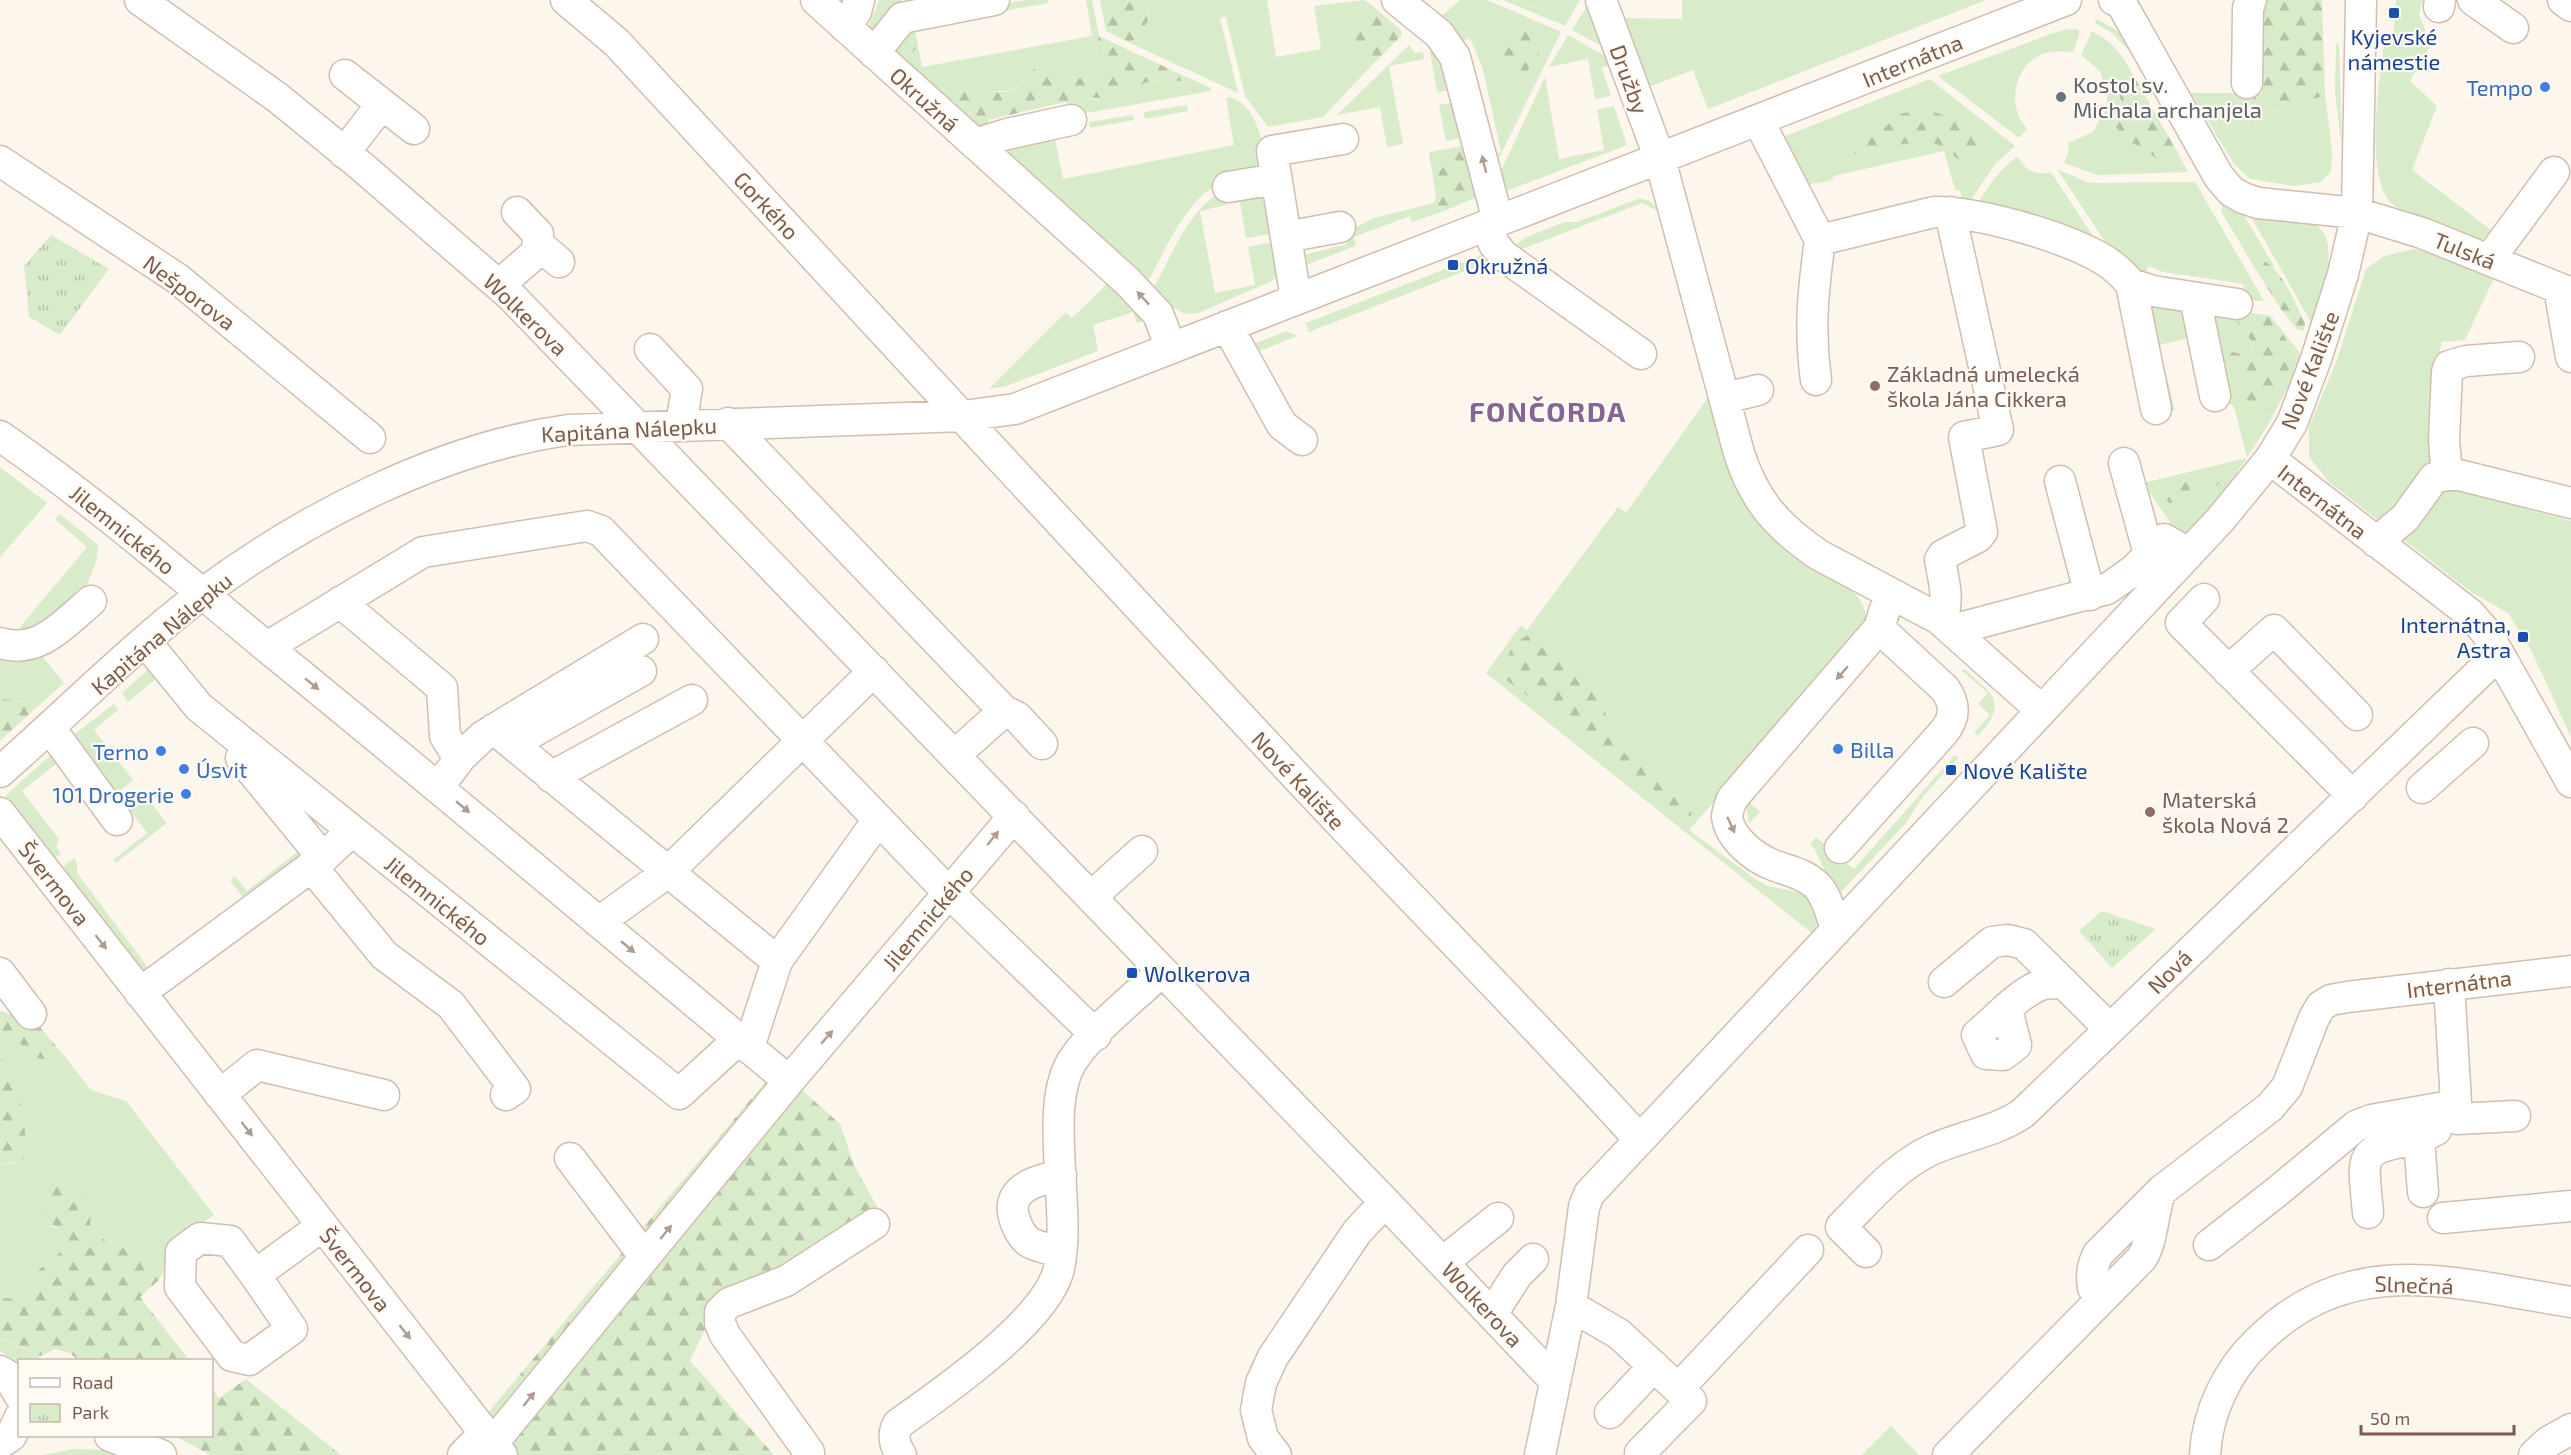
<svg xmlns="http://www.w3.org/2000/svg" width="2571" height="1455" viewBox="0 0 2571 1455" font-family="'Exo 2',sans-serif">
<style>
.green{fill:#d8ecc9}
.forest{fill:url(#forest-firs)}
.park{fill:url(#park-tufts)}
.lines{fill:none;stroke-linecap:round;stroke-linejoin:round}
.minor-casing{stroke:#d1beb0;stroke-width:33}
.minor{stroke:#fff;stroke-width:30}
.oneway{fill:#af9d94}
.transit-dot{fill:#1a4fb4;stroke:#fffaf3;stroke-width:2}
.shop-dot{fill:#3f7fe0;stroke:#fffaf3;stroke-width:2}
.worship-dot{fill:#6b7280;stroke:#fffaf3;stroke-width:2}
.education-dot{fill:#8d6e63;stroke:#fffaf3;stroke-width:2}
.labels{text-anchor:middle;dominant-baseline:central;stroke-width:4.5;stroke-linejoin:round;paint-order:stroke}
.transit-label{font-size:22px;fill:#164399;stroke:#fffaf3;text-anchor:start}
.street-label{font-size:22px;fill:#7a5c4d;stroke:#fffaf3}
.worship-label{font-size:22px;fill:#5b616d;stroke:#fffaf3;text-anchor:start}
.shop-label{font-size:22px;fill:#366cbe;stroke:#fffaf3;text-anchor:end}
.education-label{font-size:22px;fill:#785e54;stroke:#fffaf3;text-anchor:start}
.district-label{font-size:28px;font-weight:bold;letter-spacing:1.5px;fill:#846695;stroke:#fffaf3}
</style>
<defs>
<pattern id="forest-firs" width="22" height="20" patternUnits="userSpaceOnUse" patternTransform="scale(1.5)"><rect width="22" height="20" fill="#d8ecc9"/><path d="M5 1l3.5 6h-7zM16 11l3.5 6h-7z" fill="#b4c2a5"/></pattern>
<pattern id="park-tufts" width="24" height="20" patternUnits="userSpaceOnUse" patternTransform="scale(1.5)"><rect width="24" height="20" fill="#d8ecc9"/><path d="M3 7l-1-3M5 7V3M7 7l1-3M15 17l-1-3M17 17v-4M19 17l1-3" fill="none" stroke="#b4c2a5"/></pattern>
</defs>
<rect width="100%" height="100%" fill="#fdf6ec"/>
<path class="green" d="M879,0H902L903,9L879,37L868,28Z
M1025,0H1048V3L1004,11L1003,4Z
M1086,0H1092L1099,36L1096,50L1101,71L1091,79L1071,77L1054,68L1034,69L1020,84L1008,91H988L960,85L940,95L904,61L918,46L922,67L1092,36Z
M1147,0H1267L1276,57L1321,49L1314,6L1364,0L1369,3L1353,31L1357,50L1371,66L1323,117L1268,127L1245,96L1226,17L1220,18L1238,93L1130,43L1139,36L1150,17Z
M1460,0H1487L1561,32L1492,172L1488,155L1501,152L1483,70L1470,38L1458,44L1437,20Z
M1503,0H1515L1543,10L1547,0H1580L1565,26Z
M1682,0H1986L1708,109L1693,70L1646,88L1622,18L1682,19Z
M2396,0H2423L2419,14L2431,45L2410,81L2437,106L2412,170L2491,230L2483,239L2475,241C2453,231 2415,219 2395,206C2362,185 2380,73 2385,38L2394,30Z
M1587,6L1599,25L1609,50L1572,30Z
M2096,19L2115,29L2126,39L2201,174L2132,54L2112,33L2095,23Z
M2075,29L2079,30V36L2073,52C2062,51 2050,50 2040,55C2013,68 2007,108 2027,129L2019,138L1938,76L2048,35L2063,30Z
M2092,31C2112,41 2122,54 2132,73L2118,86L2121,101L2116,114L2180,161L2179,155L2188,172L2097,175L2064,163L2069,150L2068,143L2093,132L2107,107V95L2100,71L2081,55Z
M1568,35L1614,61L1615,63L1602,68L1611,96L1595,99L1588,59L1549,67Z
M2336,44H2339L2342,150L2335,93Z
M1409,45L1415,53L1423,52L1424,59L1389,66L1403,144L1387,147L1380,107L1337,115Z
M1443,50L1455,90L1437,92L1430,52Z
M1184,76L1211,88V91L1070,116L1068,107L1083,98L1096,99L1153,80L1181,81Z
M1545,77L1559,159L1604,150L1597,110L1614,106L1627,145L1504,192L1497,179Z
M1930,79L2015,146L1995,164L1965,208L1960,191L1955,190L1944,151L1834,176L1830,181L1801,185L1778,139Z
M2191,93H2244L2277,112L2325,95L2332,151L2331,171L2321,182L2294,186L2250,179L2234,164Z
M1231,97C1259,108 1262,143 1267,168C1252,173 1235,175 1222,182C1185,199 1166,250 1147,283L997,147L1053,130L1063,179L1234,145L1226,98Z
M1460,101L1469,136L1446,141L1439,105Z
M1187,105L1188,111L1145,119L1144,112Z
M1133,115L1134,120L1090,128L1089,122Z
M2018,156C2024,171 2036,176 2051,172L2100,247L1975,208C1987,187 1998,171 2018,156Z
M2057,169L2086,182L2096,183L2195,182L2264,301L2242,300L2244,284L2163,272L2149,266L2142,279L2115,257Z
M1270,189L1278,233L1246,238L1240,203L1243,193Z
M1224,191L1226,205L1200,211L1215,293L1255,285L1248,247L1279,241L1284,271L1272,281L1198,313C1179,318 1166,301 1153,289C1172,256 1188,208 1224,191Z
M1638,199C1649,198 1656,206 1662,213L1642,203L1514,252L1517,244L1526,237L1565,222H1577Z
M1434,203L1444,211L1412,222L1410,216L1354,237L1356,246L1303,266L1299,256L1347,244L1345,233L1374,218Z
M2223,203L2242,212L2275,268L2262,260H2256L2254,267L2221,211Z
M2249,213C2267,215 2287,215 2305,220C2348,231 2321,295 2312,324Z
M2413,249L2441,253L2495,276L2465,340L2442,342L2434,373V484L2571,521V737L2531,650L2508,613L2471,592L2330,483L2309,457V427L2337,360L2366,269L2384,256Z
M1489,252L1496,259L1309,332L1306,323Z
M1111,280L1144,315L1143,321L1137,323L1133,312L1093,325L1098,351L1006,386L989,389L1066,312L1072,318Z
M2148,301L2178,302L2197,336L2159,345L2175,410L2165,413Z
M2204,308L2240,311L2237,322L2252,342L2254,351L2247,356L2242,381V397L2294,352L2271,316L2300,353C2297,372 2286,391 2277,408C2252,455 2221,496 2187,536L2180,537L2143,483L2247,458L2234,407L2223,398Z
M1286,331L1297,336L1247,356L1244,348Z
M1709,396C1721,438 1729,485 1756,519C1770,537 1788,554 1806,566C1821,575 1841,581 1854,593C1865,602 1867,617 1866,630L1689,830L1755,879L1768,886L1807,894C1816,909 1821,918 1813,934L1486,673L1521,625L1527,630L1618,507L1626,513Z
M0,467L47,503L0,557Z
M69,502L165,577L161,581L67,504Z
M60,514L98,545L96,562L82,597L50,625L0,638V627L8,634L15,633L87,547L55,519Z
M41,655L64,683L37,707L22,701L0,699V656Z
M150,668L157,674L156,679L128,702L122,693Z
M1964,669C1993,694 2009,702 1978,736L1974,733L1990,715L1978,704L1988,693L1962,671Z
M114,704L118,710L94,730L133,780L116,794L72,736Z
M53,753L60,761L22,791L59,839L56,846L61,854L51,860L7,805L6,795Z
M1955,755L1958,758L1924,795L1906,823L1837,896L1814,848L1810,844L1816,837L1854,869Z
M142,792L167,823L116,863L113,860L147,833L126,805Z
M1748,801L1760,812L1749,824L1745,802Z
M286,837L308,851L244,899L230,880L235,876L247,891L297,852Z
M74,858L77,863V873L152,973H141L59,870Z
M5,1034C37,1049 19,1064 66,1058L91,1090L126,1101L214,1215L182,1236L159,1280L140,1255L103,1239L90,1229L91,1209L51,1225L64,1233L68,1246L36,1272L21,1299L0,1298V1164L14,1163L18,1085L0,1053V1036Z
M0,1338L3,1340L41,1356L36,1360H20L19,1364L0,1351Z
M1891,1426L1919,1455H1862Z
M73,1449L108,1450L139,1455H43Z"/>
<path class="forest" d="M1100,0H1147L1150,17L1139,36L1130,43L1106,31Z
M2262,0H2322L2325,95L2277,112L2244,93H2262Z
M1369,3L1401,30L1402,35L1371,66L1357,50L1353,31Z
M913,20L918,46L904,61L889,48Z
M1519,27L1533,28L1542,40L1538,57L1523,76L1507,72C1496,49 1501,43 1519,27Z
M1099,36L1184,76L1181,81L1153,80L1107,98H1083L1068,107L1066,102L988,120L990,132L982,133L940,95C957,73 986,97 1009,91C1019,88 1027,76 1034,69L1054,68L1071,77L1091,79L1101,71L1096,50Z
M2132,73L2179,155L2180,161L2176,166L2170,167L2125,138L2116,127V114L2121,101L2118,86Z
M1923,110C1956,116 1962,123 1983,149L1981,160L1972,166C1955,162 1949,145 1931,143C1905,139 1877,154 1851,154L1846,149L1850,142C1870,137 1885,131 1898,114Z
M1472,144L1483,195L1444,211L1434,203L1436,196L1429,152Z
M2256,259C2280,261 2295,303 2305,323L2304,330H2298L2281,309L2254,267Z
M2240,311L2271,316L2294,352L2288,372L2262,417L2251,415L2242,397V381L2227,367L2226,356L2233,352L2247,356L2254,351L2252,342L2237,322Z
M2219,474L2223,478C2215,493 2186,503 2169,503L2164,496L2168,486Z
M1528,635L1545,640L1572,665L1579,679L1595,688L1602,701L1610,731L1624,753L1647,767L1672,778C1674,790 1683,803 1696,804L1697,808L1690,816L1676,813L1661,793L1640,784L1575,731L1505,679L1502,668L1514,643Z
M0,699L22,701L37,707L0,741Z
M0,1011L35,1021L66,1058C19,1064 37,1049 5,1034L0,1036Z
M0,1053L18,1085L27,1146L23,1160L0,1164Z
M777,1068L840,1124L855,1167L880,1212L716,1306L690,1361L774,1455H499L475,1428Z
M69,1183L85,1192L91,1209L90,1229L103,1239L140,1255L159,1280L140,1297L189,1360H78L70,1353L55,1349L41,1356L0,1338V1298L21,1299L36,1272L68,1246L64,1233C41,1219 39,1207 55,1185Z
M246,1379L341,1455H211L174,1436H212V1389L219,1398Z"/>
<path class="park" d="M1515,0H1547L1543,10Z
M51,235L109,269L60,335L29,317L24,266Z
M2102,911L2156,929L2112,968L2079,931Z"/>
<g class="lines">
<defs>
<path id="minor" d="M140,0L278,98L360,165L511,296L1385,1202L1555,1381
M566,0L616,42C842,285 1065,530 1292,772C1407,895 1526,1014 1639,1139
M816,0L1127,281L1158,314L1171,348
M1397,0L1439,34L1455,57L1498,221
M1601,0L1660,159L1739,453C1754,501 1778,527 1819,555L1939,619L2041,710
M2114,0L2120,1L2219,177L2231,191L2243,198L2258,203L2357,213L2422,233L2571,293
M2473,0L2513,28
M2563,0L2571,6
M2439,7L2440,0
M845,27L856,12L859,0
M874,53L902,18L994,0
M345,75L414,129
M2247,83L2248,8L2251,0
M1758,120L1820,240L1934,212C1979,212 2059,235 2099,257C2112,264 2122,273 2131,284L2156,409
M975,144L1007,134L1071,120
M344,153L382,104
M0,161L178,279L370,438
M1228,187L1276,179
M517,212L538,234L537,252
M1487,226L1494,244L1504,256L1641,354
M1286,237L1340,227
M2489,260L2554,172
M2131,284L2153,291L2237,304
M499,285L537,252L545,250L559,262
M2559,288L2571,357
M2195,298L2215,396
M1296,299L1272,151L1343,139
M1227,326L1282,425L1302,440
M650,349L687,389L681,424
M1816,380C1809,329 1813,291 1820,240
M1725,398L1758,390
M728,423L1004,711L955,755
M0,436C94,501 181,576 269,649C444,791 616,937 789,1081
M2270,459L2469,613L2485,631L2499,654L2571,782
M2124,463L2149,554
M2447,475L2444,440L2447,372L2449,366L2466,361L2519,357
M2060,481L2090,595
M2376,542L2405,518L2434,478L2447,475H2459L2571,503
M2204,599L2181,623L2353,796
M340,602L442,688L445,736L459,759
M1941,621C1950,601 1944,582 1940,560L1943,555L1978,537L1982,532L1964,437L1998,430L1950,212
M1952,630L2107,589L2134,570L2164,539L2188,553
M145,641L199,707L679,1094L739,1039
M0,643C38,655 64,624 91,601
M267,647L423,552L587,526L601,531L949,893L1096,1035
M2228,671L2274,630L2357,715
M1004,711L1017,717L1042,744
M50,728L117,820
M494,729L777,961
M494,729L533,732L641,671
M241,758L323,858
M0,772C67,713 131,648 202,594C305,517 440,448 568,430L963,416L1015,409L2066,0
M551,777L692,700
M439,786L461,757L483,736L643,639
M2422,788L2473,743
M0,813L502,1455
M1840,848L1942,734C1956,718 1956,705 1945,689L1879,628L1885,609
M311,866L384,955L451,1005L515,1089L506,1095
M1091,897L1142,851
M599,922L668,872L874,671
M1836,929C1831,915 1827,894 1815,884C1803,873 1788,871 1773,865C1755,858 1730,839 1727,817C1727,812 1730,805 1732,799L1879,628
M0,973L31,1014
M1944,982L1992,942L2008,940L2024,944L2110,1029
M2449,984L2457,1119L2515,1116
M140,993L323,858L352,831
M2007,1009L2016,1045L2003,1055L1986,1054L1977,1035C1996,1019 2017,995 2040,985C2047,983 2057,983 2064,983
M749,1047L777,961L878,820
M220,1095L257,1065L384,1095
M570,1158L645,1257
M2423,1192L2419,1139L2436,1130
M2368,1213C2363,1155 2355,1149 2419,1139
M2443,1218L2571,1206
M2209,1245L2279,1190L2356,1126L2371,1120L2456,1105
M1060,1252C1051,1249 1037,1247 1029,1242C1023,1238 1018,1229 1016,1223C1002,1189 1035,1181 1061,1175
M1866,1252L1841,1227C1868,1200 1894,1168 1929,1151C1960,1136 1994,1133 2023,1113L2499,654
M1443,1262L1498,1218
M255,1275L230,1241L200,1238L181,1252L180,1287L232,1356L249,1360L292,1329L255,1275L322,1226
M2093,1288C2091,1275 2092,1266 2098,1254L2161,1191
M1571,1306L1619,1334L1691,1401L1640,1453
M1492,1314L1517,1275L1533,1259
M0,1371L8,1376L20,1396
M1678,1389L1808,1250
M1610,1413L1654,1366
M110,1436L161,1455
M0,1443L11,1436L20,1417
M492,1444L789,1081L1014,816
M463,1455L484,1434
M809,1455V1452L725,1335L720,1323V1312L729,1303L786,1281L874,1224
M901,1455C894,1444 892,1435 898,1424C942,1393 1043,1323 1058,1272C1074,1213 1040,1103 1075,1057C1095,1028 1136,996 1162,971
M1276,1455L1263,1438L1256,1410L1261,1383L1273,1357L1357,1232L1385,1202
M1540,1455L1571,1306L1584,1207L1589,1194L2220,520L2270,459L2292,423L2316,359L2343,274L2357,213L2361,0
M1948,1455L2142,1258C2154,1238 2152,1213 2161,1191L2270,1107L2287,1087L2314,1018L2321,1006L2331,1000L2347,997L2571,971
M2205,1455C2207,1413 2227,1371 2257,1342C2351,1248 2456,1284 2571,1302
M2534,1455L2548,1442L2571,1429"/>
</defs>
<use href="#minor" class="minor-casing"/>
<use href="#minor" class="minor"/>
</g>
<defs><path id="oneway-solid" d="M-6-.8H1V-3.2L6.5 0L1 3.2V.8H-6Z" transform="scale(1.5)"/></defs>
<g class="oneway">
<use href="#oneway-solid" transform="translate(1484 164) rotate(-104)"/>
<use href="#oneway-solid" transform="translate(1143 298) rotate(-133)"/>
<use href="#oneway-solid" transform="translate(1842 673) rotate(131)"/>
<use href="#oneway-solid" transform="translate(312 684) rotate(39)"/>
<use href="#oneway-solid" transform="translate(463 807) rotate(40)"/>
<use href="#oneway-solid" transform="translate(1731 825) rotate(65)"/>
<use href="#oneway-solid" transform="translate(993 838) rotate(-51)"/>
<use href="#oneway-solid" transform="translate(101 942) rotate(52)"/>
<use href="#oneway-solid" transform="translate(628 947) rotate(40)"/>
<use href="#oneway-solid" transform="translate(827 1037) rotate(-49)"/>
<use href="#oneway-solid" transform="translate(247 1129) rotate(52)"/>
<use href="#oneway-solid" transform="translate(666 1232) rotate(-51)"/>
<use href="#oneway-solid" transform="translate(405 1332) rotate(52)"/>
<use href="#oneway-solid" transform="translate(529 1399) rotate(-51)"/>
</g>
<g class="transit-dot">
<rect x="2388" y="7" width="12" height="12" rx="3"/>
<rect x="1447" y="259" width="12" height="12" rx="3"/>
<rect x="2517" y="631" width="12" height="12" rx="3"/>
<rect x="1945" y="764" width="12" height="12" rx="3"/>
<rect x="1126" y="967" width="12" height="12" rx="3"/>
</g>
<g class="shop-dot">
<circle cx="2545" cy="87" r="6"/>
<circle cx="1838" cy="749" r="6"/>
<circle cx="161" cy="751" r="6"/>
<circle cx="184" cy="769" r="6"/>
<circle cx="186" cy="794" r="6"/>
</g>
<circle class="worship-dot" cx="2061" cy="97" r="6"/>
<g class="education-dot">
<circle cx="1875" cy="386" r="6"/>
<circle cx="2150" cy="812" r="6"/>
</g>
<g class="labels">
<g class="transit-label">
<text x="2394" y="36" text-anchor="middle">Kyjevské<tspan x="2394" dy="25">námestie</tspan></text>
<text x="1465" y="265">Okružná</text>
<text x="2511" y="624" text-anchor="end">Internátna,<tspan x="2511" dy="25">Astra</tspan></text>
<text x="1963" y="770">Nové Kalište</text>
<text x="1144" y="973">Wolkerova</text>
</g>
<g class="street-label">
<text transform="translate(1912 60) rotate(-22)">Internátna</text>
<text transform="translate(1630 79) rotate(70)">Družby</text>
<text transform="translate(925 99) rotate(42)">Okružná</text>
<text transform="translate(767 205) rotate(47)">Gorkého</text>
<text transform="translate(2465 250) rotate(22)">Tulská</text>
<text transform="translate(190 292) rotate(37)">Nešporova</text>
<text transform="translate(526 314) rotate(44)">Wolkerova</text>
<text transform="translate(2309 370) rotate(-69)">Nové Kalište</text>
<text transform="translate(629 429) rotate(-3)">Kapitána Nálepku</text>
<text transform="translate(2323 501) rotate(38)">Internátna</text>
<text transform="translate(123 529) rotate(39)">Jilemnického</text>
<text transform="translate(161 633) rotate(-40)">Kapitána Nálepku</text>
<text transform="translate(1299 780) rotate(47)">Nové Kalište</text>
<text transform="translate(55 883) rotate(52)">Švermova</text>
<text transform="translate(438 900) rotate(39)">Jilemnického</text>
<text transform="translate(927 918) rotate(-50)">Jilemnického</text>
<text transform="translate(2169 971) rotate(-45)">Nová</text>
<text transform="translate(2459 983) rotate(-7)">Internátna</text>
<text transform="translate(356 1269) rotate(52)">Švermova</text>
<text transform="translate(2414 1284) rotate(2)">Slnečná</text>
<text transform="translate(1483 1304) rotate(47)">Wolkerova</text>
</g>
<g class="worship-label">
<text x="2073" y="84">Kostol sv.<tspan x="2073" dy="25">Michala archanjela</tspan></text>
</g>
<g class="shop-label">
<text x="2533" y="87">Tempo</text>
<text x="1850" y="749" text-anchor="start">Billa</text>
<text x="149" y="751">Terno</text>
<text x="196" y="769" text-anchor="start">Úsvit</text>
<text x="174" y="794">101 Drogerie</text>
</g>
<g class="education-label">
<text x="1887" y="373">Základná umelecká<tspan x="1887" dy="25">škola Jána Cikkera</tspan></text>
<text x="2162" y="799">Materská<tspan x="2162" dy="25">škola Nová 2</tspan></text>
</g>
<g class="district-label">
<text x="1548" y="411">FONČORDA</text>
</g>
</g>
<rect x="18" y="1359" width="195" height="78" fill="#fffaf3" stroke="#cabbb1" stroke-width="1.5"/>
<rect x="30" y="1378" width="30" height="9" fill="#ffffff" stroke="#cabbb1" stroke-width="1.5"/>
<text x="72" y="1389" font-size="18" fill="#7a5c4d">Road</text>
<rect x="30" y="1404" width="30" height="18" fill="url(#park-tufts)" stroke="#cabbb1" stroke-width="1.5"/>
<text x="72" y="1419" font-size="18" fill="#7a5c4d">Park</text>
<path d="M2361 1425v9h153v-9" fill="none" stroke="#7a5c4d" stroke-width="3"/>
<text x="2370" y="1425" font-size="18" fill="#7a5c4d" stroke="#fffaf3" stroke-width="4.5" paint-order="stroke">50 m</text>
</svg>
